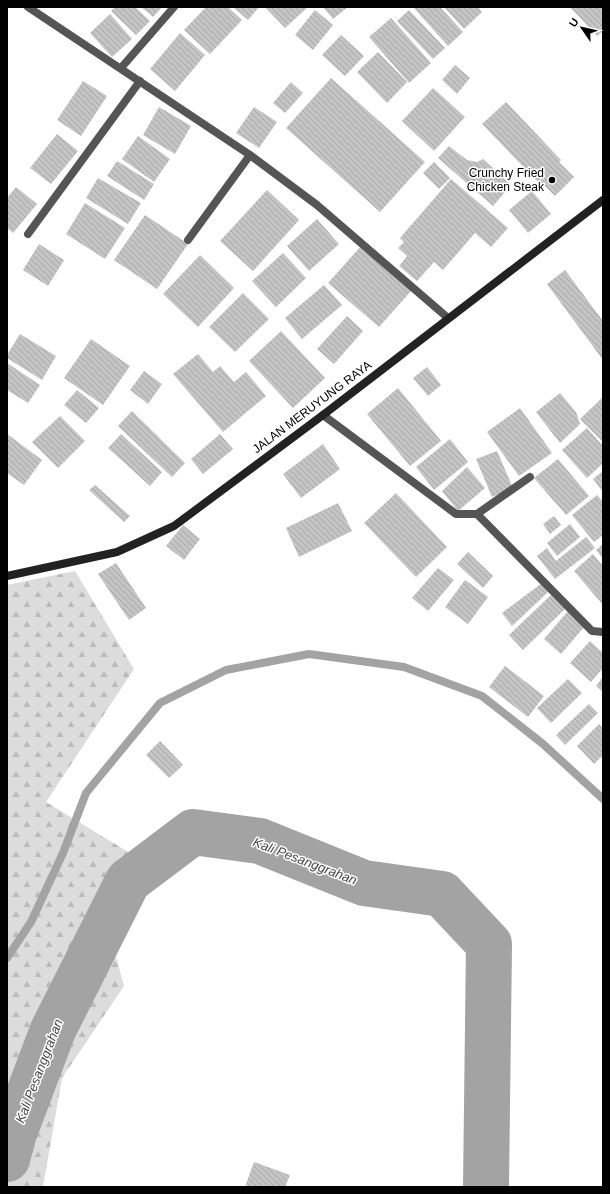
<svg xmlns="http://www.w3.org/2000/svg" width="610" height="1194" viewBox="0 0 610 1194" font-family="Helvetica,sans-serif">
<style>
.forest{fill:url(#forest-firs)}
.lines{fill:none;stroke-linecap:round;stroke-linejoin:round}
.stream{stroke:#a3a3a3;stroke-width:8}
.river{stroke:#a3a3a3;stroke-width:46}
.building{fill:url(#building-back-hatch)}
.street{stroke:#555;stroke-width:8}
.secondary{stroke:#222;stroke-width:8}
.poi-dot{fill:#000;stroke:#fff;stroke-width:1.5}
.labels{text-anchor:middle;dominant-baseline:central;stroke-width:3;stroke-linejoin:round;paint-order:stroke}
.poi-label{font-size:12px;fill:#000;stroke:#fff;text-anchor:end}
.street-label{font-size:12px;fill:#000;stroke:#fff}
.water-label{font-size:13px;font-style:italic;fill:#444;stroke:#fff}
</style>
<defs>
<pattern id="forest-firs" width="22" height="20" patternUnits="userSpaceOnUse"><rect width="22" height="20" fill="#dcdcdc"/><path d="M5 1l3.5 6h-7zM16 11l3.5 6h-7z" fill="#bbb"/></pattern>
<pattern id="building-back-hatch" width="6" height="6" patternUnits="userSpaceOnUse"><rect width="6" height="6" fill="#c4c4c4"/><path d="M-1 5l2 2M0 0l6 6M5-1l2 2" fill="none" stroke="#a7a7a7"/></pattern>
</defs>
<rect width="100%" height="100%" fill="#fff"/>
<path class="forest" d="M75,571L134,669L46,802L143,861L106,920L124,986L62,1078L43,1187H7V585Z"/>
<g class="lines">
<path class="stream" d="M7,958L31,922L63,853L86,793L160,703L226,670L309,654L404,667L482,696L543,744L603,799"/>
<path class="river" d="M7,1159L14,1133L53,1030L128,881L193,832L260,841L364,883L442,894L489,944L486,1187"/>
</g>
<path class="building" d="M115,7H135L150,21L136,35L111,11Z
M141,7H162L153,17Z
M206,7H228L242,20L210,54L184,30Z
M233,7H259L248,20Z
M265,7H308L285,28Z
M323,7H348L333,19Z
M413,7H440L463,32L448,46Z
M444,7H478L482,12L464,29Z
M570,7H603V31L597,36Z
M315,10L333,25L313,50L295,35Z
M409,10L445,48L433,59L397,21Z
M110,14L132,39L112,57L90,33Z
M391,18L431,63L409,83L369,37Z
M180,33L205,55L175,91L150,69Z
M341,35L364,56L345,76L322,55Z
M378,52L407,82L387,103L357,72Z
M455,65L470,78L457,94L442,80Z
M331,78L425,162L380,212L286,128Z
M83,81L107,96L81,136L57,120Z
M291,82L303,93L285,113L273,103Z
M433,88L465,117L434,151L402,121Z
M506,102L561,160L559,162L574,177L555,196L540,181L548,172L538,182L482,124Z
M159,107L191,126L175,154L143,135Z
M254,107L277,122L259,148L236,133Z
M57,134L78,151L51,184L30,168Z
M138,136L170,159L154,182L122,159Z
M449,146L467,160L477,162L483,159L511,185L493,206L438,158Z
M117,161L154,184L144,200L107,176Z
M434,162L450,178L439,189L423,173Z
M98,178L141,203L128,224L86,198Z
M451,179L508,228L491,247L475,233L443,270L434,262L417,281L399,266L407,256L398,248L404,242L400,238Z
M16,187L37,204L13,233L7,228V198Z
M267,190L299,220L253,271L220,241Z
M532,191L551,214L528,233L509,210Z
M85,203L125,228L105,259L66,234Z
M145,215L188,244L157,289L114,260Z
M317,219L339,244L309,271L287,246Z
M39,244L64,260L48,286L23,270Z
M361,246L412,290L379,327L328,283Z
M283,253L306,278L276,307L252,281Z
M200,255L234,288L198,327L163,294Z
M565,270L603,321V360L547,284Z
M324,285L342,305L302,339L285,318Z
M243,293L269,319L235,352L209,327Z
M347,316L363,331L334,364L317,349Z
M281,331L325,378L293,408L249,361Z
M20,334L56,356L42,380L7,358V355Z
M91,339L130,366L103,405L64,378Z
M198,354L213,372L220,366L234,382L246,372L266,396L223,432L173,374Z
M7,363L40,385L28,403L7,390Z
M427,367L441,385L428,396L413,378Z
M144,371L162,384L148,404L130,390Z
M398,388L441,441L410,466L367,414Z
M77,390L99,408L86,423L64,405Z
M560,393L576,412L580,424L560,443L536,412Z
M603,397V442L580,419Z
M520,408L552,453L519,476L487,432Z
M132,411L185,463L172,477L118,426Z
M60,416L85,441L58,468L32,442Z
M587,428L603,446V463L587,478L562,450Z
M7,434L42,460L24,485L7,473Z
M121,434L162,472L150,486L108,448Z
M220,434L233,449L203,474L191,459Z
M450,439L468,462L434,490L416,467Z
M323,444L340,469L301,498L283,474Z
M497,451L513,488L492,497L476,459Z
M558,459L589,496L566,515L534,478Z
M467,467L485,488L458,511L442,491Z
M603,471V492L593,479Z
M95,485L130,516L124,522L89,490Z
M396,493L447,547L416,577L364,523Z
M597,495L603,502V535L594,542L572,515Z
M338,503L352,531L299,557L286,528Z
M554,516L561,525L550,534L543,524Z
M570,524L580,537L557,556L547,543Z
M183,525L200,539L184,560L166,546Z
M586,537L595,548L555,579L537,556L547,548L556,561Z
M603,544V559L596,550Z
M468,552L493,576L483,588L457,564Z
M593,554L603,566V605L574,571Z
M116,563L146,608L129,620L98,574Z
M438,568L454,580L428,611L412,598Z
M465,580L488,597L468,624L445,607Z
M542,583L548,592L512,626L502,613Z
M551,595L565,609L523,650L509,635Z
M568,611L585,626L561,654L544,639Z
M590,641L603,653V668L591,682L570,663Z
M505,666L544,696L528,717L489,687Z
M603,677V692L596,686Z
M568,679L582,693L551,723L537,708Z
M589,704L598,713L565,745L556,735Z
M599,724L603,728V755L594,764L577,746Z
M160,741L183,765L169,778L146,755Z
M254,1162L290,1175L285,1187H245Z"/>
<g class="lines">
<path class="street" d="M28,7L250,155L317,205L448,318
M121,68L174,7
M28,234L140,81
M188,240L250,155
M323,415L456,514H477L530,477
M477,514L592,631L603,632"/>
<path class="secondary" d="M7,576L117,552L174,526L323,415L603,200"/>
</g>
<circle class="poi-dot" cx="552" cy="180" r="4"/>
<g class="labels">
<g class="poi-label">
<text x="544" y="173">Crunchy Fried<tspan x="544" dy="14">Chicken Steak</tspan></text>
</g>
<g class="street-label">
<text transform="translate(312 407) rotate(-37)">JALAN MERUYUNG RAYA</text>
</g>
<g class="water-label">
<text transform="translate(305 861) rotate(21)">Kali Pesanggrahan</text>
<text transform="translate(39 1071) rotate(-69)">Kali Pesanggrahan</text>
</g>
</g>
<rect width="610" height="1194" fill="none" stroke="#000000" stroke-width="16"/>
<g transform="translate(582 28) rotate(304)" stroke="#ffffff" stroke-width="3" paint-order="stroke">
<path d="M0-3L7 15L0 10L-7 15Z" fill="#000000"/>
<text y="-6" font-size="11" font-weight="bold" text-anchor="middle" fill="#000000">U</text>
</g>
</svg>
